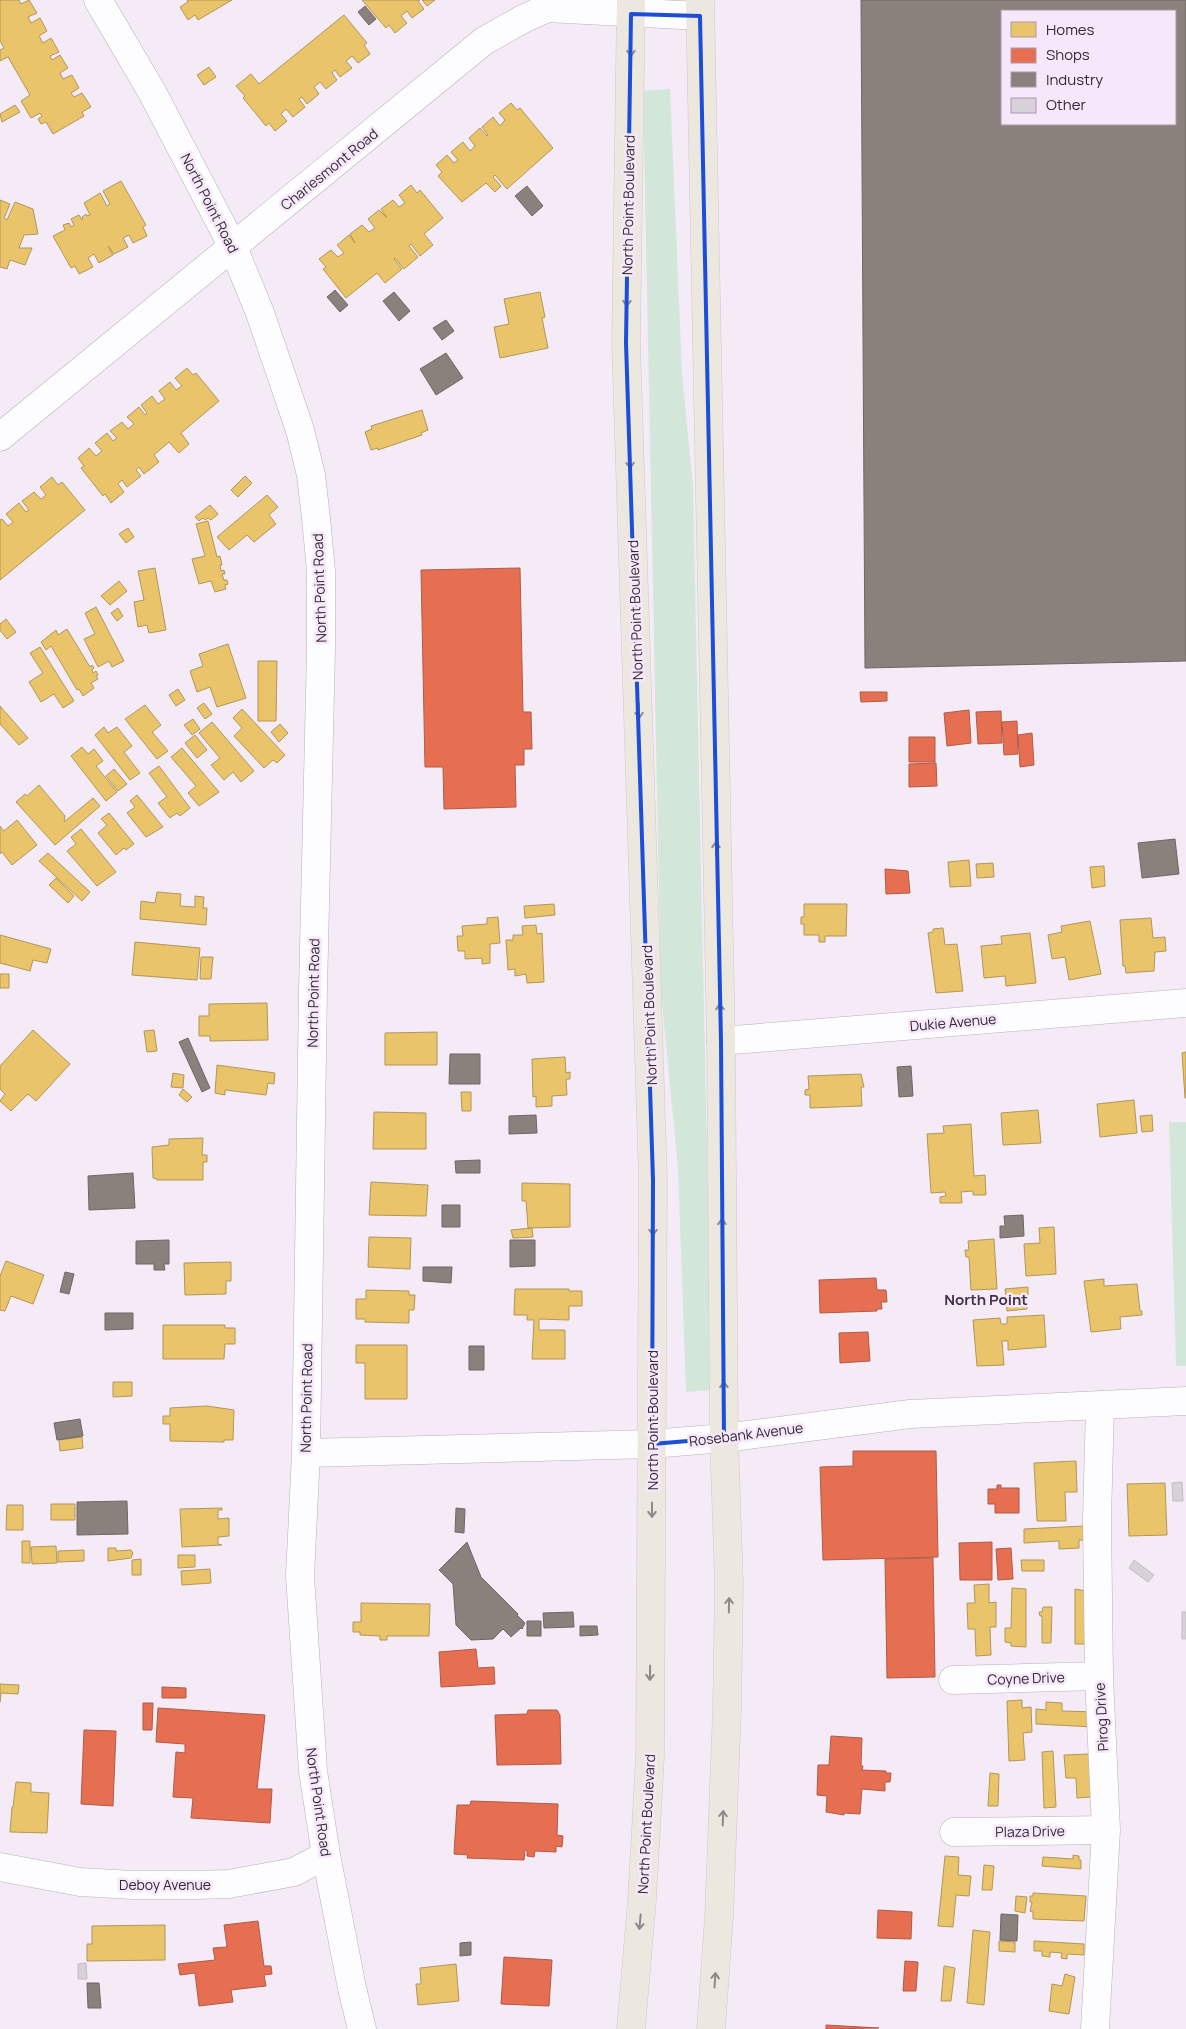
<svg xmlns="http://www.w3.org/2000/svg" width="1186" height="2029" viewBox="0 0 1186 2029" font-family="Manrope,sans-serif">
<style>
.green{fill:#d2e7d9}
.homes{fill:#e9c46a;stroke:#b29659}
.shops{fill:#e76f51;stroke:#b05a47}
.industry{fill:#8a817c;stroke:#6f6766;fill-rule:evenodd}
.building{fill:#d9d1da;stroke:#c3bcc4}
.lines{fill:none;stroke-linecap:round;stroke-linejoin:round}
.minor-casing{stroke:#b8b1b9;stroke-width:29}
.major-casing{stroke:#cec9cf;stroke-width:29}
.minor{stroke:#fdfcfe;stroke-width:28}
.major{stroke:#ece7df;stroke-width:28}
.oneway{stroke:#8e8888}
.marked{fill:none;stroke:#1d4ed8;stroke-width:4;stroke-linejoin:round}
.labels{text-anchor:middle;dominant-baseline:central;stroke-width:5;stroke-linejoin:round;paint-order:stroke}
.street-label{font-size:14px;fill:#302a31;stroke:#f7e7fa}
.neighbourhood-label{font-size:15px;font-weight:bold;fill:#403342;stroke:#f7e7fa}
</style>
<rect width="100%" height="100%" fill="#f4ebf6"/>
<path class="green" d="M670,89L682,373L693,487L712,1390L686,1392L678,1168L661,992L643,91Z
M1169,1122H1186V1366H1176Z"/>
<path class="homes" d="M0,0H19L21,4L29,0L37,13L28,17L31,23L40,18L47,31L39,36L43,43L51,38L59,52L50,56L52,60L60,55L68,68L60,73L63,79L72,75L79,88L71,93L74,97L82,93L91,107L82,112L84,116L53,134L46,122L41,124L38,119L42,116L40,113L31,118L21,101L30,95L8,57L0,61V50L4,48L0,41Z
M187,0H232L198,20L195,15L188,20L180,7L188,2Z
M362,0H420L418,1L424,9L412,18L407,11L401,16L407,23L395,33L389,25L386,28Z
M422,0H435L427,6Z
M344,15L367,43L364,45L370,54L358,63L352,56L346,61L352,68L340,77L335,70L332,73L337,80L326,89L320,82L314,87L319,94L307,104L302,97L299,99L305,107L293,117L286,109L281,114L287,121L275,131L269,123L266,126L243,98L245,96L236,86L251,74L259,84Z
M209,67L216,77L204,85L197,75Z
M511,103L517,110L520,108L553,148L507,189L495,175L493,177L501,186L495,192L486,183L462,202L438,176L442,172L436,165L447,155L454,163L458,160L451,152L463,142L470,151L475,146L469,138L480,128L487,136L488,135L482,127L493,117L500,126L505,120L499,113Z
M15,105L20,112L2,122L0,114Z
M121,181L146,225L143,227L147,236L133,243L129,235L123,238L128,247L114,254L108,246L113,255L99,263L94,254L88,258L93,267L79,274L75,266L71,268L53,236L65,230L63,225L69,223L71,227L74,225L71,219L79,215L82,220L83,219L82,217L86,214L87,216L90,215L84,203L100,193L107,206L110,204L103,191Z
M411,185L417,193L420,190L443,218L424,234L433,245L420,256L411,244L409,246L418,257L404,269L395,258L394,259L402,269L385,283L377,273L346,298L323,269L326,267L319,259L331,250L338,257L344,253L337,245L349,235L355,243L350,234L362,225L369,232L375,228L368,219L379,210L387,218L381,209L393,200L399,207L405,203L399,195Z
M0,200L10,204L4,218L7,220L15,202L33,209L38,234L24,235L19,248H32L25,265L10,260L7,269L0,267Z
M540,292L545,317L542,318L548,348L500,358L494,327L509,324L504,299Z
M187,368L193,375L196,373L219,401L181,433L189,444L179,453L169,442L154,455L159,462L144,474L139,467L136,470L141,476L127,487L122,480L118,484L124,492L111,503L105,494L103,496L81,468L84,466L78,458L89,448L96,456L102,451L95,443L107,433L113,441L117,438L110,431L122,422L128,429L134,424L127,417L139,407L145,415L147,413L141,405L152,396L158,404L165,399L159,391L170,382L176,390L182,386L175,378Z
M422,410L428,430L421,433L422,435L378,450V448L371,450L365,432L372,429L371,426Z
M245,476L252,483L238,497L231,490Z
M52,477L58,485L62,482L85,510L0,580V520L2,519L8,526L13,522L6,514L19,503L26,512L29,510L22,501L34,492L41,499L46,495L40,487Z
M267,495L278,507L269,515L276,524L254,542L247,535L229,550L217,537Z
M210,505L218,514L211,520L208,518L205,520L203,518L199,521L195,517Z
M208,521L217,557L220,556L222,565H220L221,571L224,570L225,574H222L224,580H227L228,584L225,585L226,589L215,592L211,581L199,584L192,559L205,556L196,524Z
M128,528L134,537L126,543L119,534Z
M155,568L166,630L149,633L147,625L138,627L134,602L144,600L138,571Z
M119,581L127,591L110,605L101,596Z
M96,607L124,661L112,667L109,661L98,667L84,639L95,634L85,613Z
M118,608L123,616L117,621L111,613Z
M6,619L16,632L7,639L0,630V624Z
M67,629L90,667L92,665L94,668L92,670L93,673L96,671L98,675L96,676L98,679L91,683L94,688L83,696L79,689L77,690L51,646L46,650L41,642L56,630L58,635Z
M228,644L246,698L217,707L210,687L197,692L190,671L203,666L199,654Z
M40,647L74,701L63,708L54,694L41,702L29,682L43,673L30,653Z
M258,661H277L276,721H258Z
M178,689L185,700L176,706L169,695Z
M204,703L212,714L205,719L197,708Z
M145,705L161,725L152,732L168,751L157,759L125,719Z
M0,706L28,738L19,745L0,724Z
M242,709L285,755L277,763L273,760L264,768L234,736L242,728L233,718Z
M193,719L200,729L192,735L184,725Z
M212,722L254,771L241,782L233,772L224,780L211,765L220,758L199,733Z
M280,724L288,733L279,742L271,732Z
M104,727L108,733L117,727L132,746L124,752L140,773L130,780L95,735Z
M195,735L207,750L197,758L185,743Z
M82,747L88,754L94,749L103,761L96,766L117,792L106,801L71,756Z
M182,748L219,792L199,806L188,793L196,786L171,757Z
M159,766L190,808L180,816L177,813L170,818L158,803L167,797L149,773Z
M114,769L127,784L118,791L106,776Z
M39,785L65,816L64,822L93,798L100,806L55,845L16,802L25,794L27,796Z
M137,795L163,827L146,837L127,813L135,807L130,801Z
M109,813L134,844L126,850L124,848L116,855L98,833L107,825L101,819Z
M17,820L37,845L12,865L2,852L0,854V826L4,831Z
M81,829L116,872L97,886L67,851L76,844L71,837Z
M48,853L90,892L82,901L39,861Z
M969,860L971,886L950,887L948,862Z
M993,863L994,877L977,878L976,864Z
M1104,866L1105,886L1092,888L1090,867Z
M56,878L74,896L68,903L49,885Z
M157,892L181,894L180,906L195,907V896L204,897L203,908H207L206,925L140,919L141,901L155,903Z
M554,904L555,915L525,918L524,906Z
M804,904H847L846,936H825V942H819V935H804V924H801V917H804Z
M498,917L500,943L490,944V963L482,964V958L465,959V951H458L457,936H463L462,926L487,924V918Z
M1151,918L1153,938L1165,937L1166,951L1155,952L1154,971L1126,973L1125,966H1123L1120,920Z
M1090,921L1101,974L1069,980L1065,957L1052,959L1048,935L1062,932L1061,926Z
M536,925L537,934L542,933L544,982L527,983L526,974L515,976V969L508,970L506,940H513V935H523L522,926Z
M943,928L945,945L957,944L963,991L936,993L928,933L933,932V929Z
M1030,933L1036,983L1006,986L1005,976L984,978L981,946L1002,944L1001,936Z
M0,935L51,949L47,963L33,960L30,971L0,963Z
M135,942L200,948L197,980L132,975Z
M201,957H213L211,979H200Z
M0,974H9V988H0Z
M267,1003L268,1040L210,1041V1036H199V1016H209V1004Z
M33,1030L70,1064L36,1101L28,1094L11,1111L0,1101L5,1094L0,1089V1066Z
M154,1030L157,1051L147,1052L144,1031Z
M437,1032V1065H385V1033Z
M1186,1052V1098H1185L1182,1053Z
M565,1057L566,1073L570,1072V1079H566L567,1095L552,1096V1106L536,1107V1096L533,1097L532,1059Z
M217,1065L275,1073L274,1084L268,1083L266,1095L225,1090V1095L215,1093Z
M173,1073L184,1075L183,1088L171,1087Z
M861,1074L864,1087H861L862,1106L810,1108V1095H805V1090L809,1089L808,1076Z
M183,1089L192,1097L187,1102L179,1095Z
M461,1092H471V1111H462Z
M1134,1100L1137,1133L1100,1137L1097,1104Z
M1038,1110L1041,1143L1003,1145L1001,1113Z
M374,1112L426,1113V1149H373Z
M1152,1115L1153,1131L1142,1132L1140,1116Z
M971,1124L974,1176L985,1175L986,1195H973V1191L961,1192L962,1203H940V1197L946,1196L945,1192L931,1193L927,1134L944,1133L943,1126Z
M203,1138L202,1155H207V1162H203V1180H157V1179L153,1178L152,1147L169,1145V1139Z
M371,1182L428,1185L426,1216L369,1215Z
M522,1183L570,1184V1227L528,1228L526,1201H522Z
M1054,1227L1056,1274L1026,1276L1024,1244L1040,1243L1039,1228Z
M532,1228L533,1237L513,1238L511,1230Z
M369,1237L411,1238L410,1269L368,1267Z
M994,1239L997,1289L971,1290L969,1257H966L965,1250H969L968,1241Z
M6,1261L44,1275L33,1304L11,1296L5,1311L0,1310V1276Z
M231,1262V1281H226V1294L185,1295L184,1263Z
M1104,1279V1286L1137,1284L1140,1311H1142V1315L1120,1317L1121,1329L1091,1332L1084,1281Z
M1028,1287V1296L1006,1297L1005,1289Z
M515,1289H569V1291H582V1306H569V1320L539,1319V1330H565V1359H532L534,1320H527V1315H514Z
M366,1290L409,1291V1295H415L414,1310H409V1323L365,1322V1319H356V1299H366Z
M1027,1300V1309L1007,1311L1006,1301Z
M1044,1315L1046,1347L1008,1350V1341H1002L1004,1365L977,1366L973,1320L1000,1318L1001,1324H1007V1317Z
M163,1325H225V1328H235V1344H225L224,1359H163Z
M356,1345H407V1399H365V1363H356Z
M113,1382H132V1396L113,1397Z
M207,1406L234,1410L233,1440H224V1442L170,1441V1424H163V1416H170V1408Z
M82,1437L83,1448L60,1451L59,1440Z
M1076,1461L1077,1492H1065L1066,1521H1037L1034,1463Z
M1165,1483L1167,1535L1129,1536L1127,1484Z
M51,1504H75V1520H51Z
M7,1505H23V1530H6Z
M222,1508V1510H218V1519L229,1518V1536L218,1537V1544L222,1545L182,1547L180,1509Z
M1084,1526L1085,1540H1079V1548L1059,1549V1541L1024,1543V1529Z
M22,1541H30V1563H22Z
M56,1546L57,1563L32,1564L31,1547Z
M108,1548H116V1551L131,1550L133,1553L131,1558L108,1561Z
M84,1550V1561L58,1562V1551Z
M178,1555H195V1567L178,1568Z
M141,1559V1575H132V1560Z
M1021,1560H1044V1571H1022Z
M210,1569L211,1583L182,1585L181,1571Z
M989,1584V1603L996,1602V1627H990L991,1655L976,1656L975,1629H968L967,1603H975L974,1585Z
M1012,1588L1026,1589V1647L1011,1646V1643L1005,1642V1628H1011Z
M1075,1589L1086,1591V1644H1075Z
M361,1603L430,1604L429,1636H387V1640H380V1636L360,1635V1632H353V1622H361Z
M1043,1607H1052L1051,1643H1042V1616H1040L1039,1612H1042Z
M0,1684L19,1685L18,1694L1,1693L0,1702Z
M1022,1700V1708L1031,1707L1032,1732L1023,1733L1025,1760L1009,1761L1007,1701Z
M1046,1702L1062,1703V1711L1095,1712L1094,1727L1036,1724V1709L1046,1710Z
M1053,1751L1056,1807L1044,1808L1042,1752Z
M1090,1754L1092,1797L1077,1798L1076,1778H1066L1064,1755Z
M990,1773L999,1774L998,1806H988Z
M16,1782L31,1783V1792L49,1793L47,1833L10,1832L12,1807H13Z
M1073,1855L1079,1856V1860H1081V1869L1042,1866L1043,1857L1073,1859Z
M945,1856L959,1857L958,1875L971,1876L969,1896L956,1895L953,1927L938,1926Z
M984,1865L994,1866L992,1890H982Z
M1033,1893L1086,1896L1084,1921L1033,1919V1912L1030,1911L1032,1902H1030V1896H1033Z
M1016,1896L1027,1897L1025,1913L1015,1911Z
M165,1925V1960L87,1961V1944H92V1926Z
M973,1930L990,1932L984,2005L967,2003Z
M999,1941L1015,1942V1952L999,1951Z
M1034,1941L1084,1944V1955L1067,1954V1959L1061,1958L1062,1953L1050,1952V1957L1042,1956V1951H1034Z
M456,1964L459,2001L418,2005L416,1984H421L420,1968Z
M944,1966L955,1968L951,2001H941Z
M1065,1974L1075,1977L1069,2014L1049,2011L1052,1984L1062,1986Z"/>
<path class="shops" d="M520,568L523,712H531L532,749H524V765H515L516,807L444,809L443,767H425L421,570Z
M860,692H887V701L861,702Z
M969,710L971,743L947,746L944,713Z
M1001,711L1002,743L978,744L976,712Z
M1017,721L1018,754L1004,755L1002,722Z
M1032,733L1034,765L1020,767L1018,735Z
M909,737H935V762H909Z
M936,763L937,786L909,787V764Z
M885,869L908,871L910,893L886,894Z
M876,1278L877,1290H886L887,1302H881L882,1309H877V1311L820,1313L819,1280Z
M868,1332L870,1361L840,1363L839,1333Z
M853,1451H936L938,1557L823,1560L820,1467L853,1466Z
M997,1485H1001V1488H1019V1513H995V1504H988V1489H997Z
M992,1542V1580H960L959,1543Z
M1011,1548L1013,1579L998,1580L996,1549Z
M933,1558L935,1677L887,1678L885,1559Z
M476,1649L478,1668L494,1667L495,1684L441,1687L439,1652Z
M162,1687L186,1688V1698H162Z
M143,1703H153L152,1730H143Z
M158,1708L265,1715L257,1789H272L270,1823L191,1818L193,1798L173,1797L176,1752L185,1753V1744L156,1742Z
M528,1710H557L560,1715L561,1764L497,1765L495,1715L527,1714Z
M84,1730L116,1731L113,1806L81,1804Z
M831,1736L862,1738L861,1766H863L862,1770L886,1771V1773H891L890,1782H885V1791L862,1789L860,1814L844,1813V1815L826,1812L827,1796L817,1795L818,1765H829Z
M471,1801L558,1804L557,1835L563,1836L562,1847L556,1846V1852L535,1851L534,1857L527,1856V1850H525L524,1860L467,1858L468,1855L454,1854L457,1805H470Z
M878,1910L912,1912L911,1939L877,1938Z
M258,1921L264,1966H271L272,1974L264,1975L266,1986L231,1990L233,2002L199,2006L195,1973L180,1975L178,1964L215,1960L213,1948L227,1947L224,1925Z
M504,1957L552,1960L549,2006L501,2004Z
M905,1961L918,1962L916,1991H903Z
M826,2025L879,2028L826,2029Z"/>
<path class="industry" d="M861,0H1186V661L865,668ZM1002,11H1175V124H1002Z
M365,6L376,19L369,25L358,12Z
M527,186L543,206L532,216L515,196Z
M335,290L348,305L340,312L327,297Z
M394,292L410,311L399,321L383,301Z
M446,320L454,331L442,340L433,328Z
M446,353L463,378L436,395L420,369Z
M1175,839L1179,874L1142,878L1138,843Z
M188,1038L210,1088L202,1092L179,1042Z
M450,1054H480V1084H449Z
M911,1066L913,1096L899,1097L897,1067Z
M536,1115L537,1133L509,1134V1116Z
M480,1160V1173H456L455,1161Z
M133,1173L135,1208L89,1210L88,1176Z
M442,1205H460V1227H442Z
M1023,1215L1024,1236L1000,1238V1226H1005L1004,1216Z
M169,1240V1264H164L165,1270H154V1264H136V1241Z
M510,1240H535V1266L510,1267Z
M423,1267H452L451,1283L423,1281Z
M65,1272L74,1274L69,1294L60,1292Z
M105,1313H133V1329L105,1330Z
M469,1346H484V1370H469Z
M80,1419L83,1436L57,1440L54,1423Z
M127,1501L128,1534L77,1535V1502Z
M456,1508L465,1509L464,1533L455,1532Z
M467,1542L481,1577L518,1614L517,1615L525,1623L522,1629L521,1628L511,1637L503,1629L493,1639L471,1640L456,1625L453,1584L439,1570Z
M573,1612L574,1627L544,1628L543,1613Z
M527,1621H541V1636H527Z
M580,1626H597L598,1635L580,1636Z
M1001,1914L1018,1915L1017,1941L1000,1940Z
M471,1942V1955L460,1956V1943Z
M87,1983H99L101,2008H88Z"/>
<path class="building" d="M1182,1482L1183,1501H1173L1172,1483Z
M1134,1560L1154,1575L1148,1582L1129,1568Z
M1182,1612H1186V1639H1182Z
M86,1963L87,1979H78V1964Z"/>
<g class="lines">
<defs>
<path id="minor" d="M98,0L152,92L233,247L260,313L300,430L311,475L316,518L321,571V649L313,990L306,1453L300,1576L313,1771L326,1855L352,1988L362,2029
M0,437L484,41L523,19L547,8L700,16
M721,1041L1186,1003
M306,1453L652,1444L724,1438L910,1414L1186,1401
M953,1680L1099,1676
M954,1832L1106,1830
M0,1867L80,1882L133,1885H195L229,1884L294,1872L326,1855
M1095,2029L1106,1830L1099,1676L1097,1520L1100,1405"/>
<path id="major" d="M631,0L626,343L653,1180L650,1757L642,1900L631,2029
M700,0L721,1041L724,1438L729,1584L727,1709L719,1917L711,2029"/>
</defs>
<use href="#minor" class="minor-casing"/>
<use href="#major" class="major-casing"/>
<use href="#minor" class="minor"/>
<use href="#major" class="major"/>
</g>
<defs><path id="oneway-shaft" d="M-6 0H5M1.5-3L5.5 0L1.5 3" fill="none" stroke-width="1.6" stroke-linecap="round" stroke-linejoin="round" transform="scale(1.25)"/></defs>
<g class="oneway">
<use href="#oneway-shaft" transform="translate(631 49) rotate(91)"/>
<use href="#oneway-shaft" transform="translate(627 299) rotate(91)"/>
<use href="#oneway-shaft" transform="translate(630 461) rotate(88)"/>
<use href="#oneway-shaft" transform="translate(639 711) rotate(88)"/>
<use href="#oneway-shaft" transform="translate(716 849) rotate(-91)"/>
<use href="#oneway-shaft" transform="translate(720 1011) rotate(-91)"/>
<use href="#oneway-shaft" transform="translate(722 1226) rotate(-91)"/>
<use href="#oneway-shaft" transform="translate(653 1228) rotate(90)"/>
<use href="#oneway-shaft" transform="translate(724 1389) rotate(-91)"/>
<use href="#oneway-shaft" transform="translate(652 1510) rotate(90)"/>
<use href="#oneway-shaft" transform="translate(729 1605) rotate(-89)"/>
<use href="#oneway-shaft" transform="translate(650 1673) rotate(91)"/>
<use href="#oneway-shaft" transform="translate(723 1818) rotate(-88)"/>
<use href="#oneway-shaft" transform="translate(640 1922) rotate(95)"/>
<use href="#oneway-shaft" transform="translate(715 1980) rotate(-86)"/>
</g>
<path class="marked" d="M631,14L700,16L721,1041L724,1438L652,1444L653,1180L626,343Z"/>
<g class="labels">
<g class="street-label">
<text transform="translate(329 169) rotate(-39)">Charlesmont Road</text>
<text transform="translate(210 203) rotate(63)">North Point Road</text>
<text transform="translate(628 205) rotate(-89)">North Point Boulevard</text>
<text transform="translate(319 588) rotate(-92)">North Point Road</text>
<text transform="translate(635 610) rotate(-92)">North Point Boulevard</text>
<text transform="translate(313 993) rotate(-89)">North Point Road</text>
<text transform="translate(649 1015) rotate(-92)">North Point Boulevard</text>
<text transform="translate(953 1022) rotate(-5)">Dukie Avenue</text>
<text transform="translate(306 1398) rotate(-89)">North Point Road</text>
<text transform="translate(652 1420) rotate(-90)">North Point Boulevard</text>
<text transform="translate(746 1434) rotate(-7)">Rosebank Avenue</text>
<text transform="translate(1026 1678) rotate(-2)">Coyne Drive</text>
<text transform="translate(1101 1717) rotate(-93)">Pirog Drive</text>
<text transform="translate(319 1802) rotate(82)">North Point Road</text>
<text transform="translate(646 1824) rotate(-87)">North Point Boulevard</text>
<text transform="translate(1030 1831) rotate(-1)">Plaza Drive</text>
<text x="165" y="1884">Deboy Avenue</text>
</g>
<g class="neighbourhood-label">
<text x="986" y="1299">North Point</text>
</g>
</g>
<rect x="1001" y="10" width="175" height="115" fill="#f7e7fa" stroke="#a79baa"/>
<rect x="1011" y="22" width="25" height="15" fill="#e9c46a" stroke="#a79baa"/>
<text x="1046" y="35" font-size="15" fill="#302a31">Homes</text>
<rect x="1011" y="48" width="25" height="15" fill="#e76f51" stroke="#a79baa"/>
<text x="1046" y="60" font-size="15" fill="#302a31">Shops</text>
<rect x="1011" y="72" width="25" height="15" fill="#8a817c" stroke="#a79baa"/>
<text x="1046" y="85" font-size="15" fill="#302a31">Industry</text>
<rect x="1011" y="98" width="25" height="15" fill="#d9d1da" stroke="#a79baa"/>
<text x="1046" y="110" font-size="15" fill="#302a31">Other</text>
</svg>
